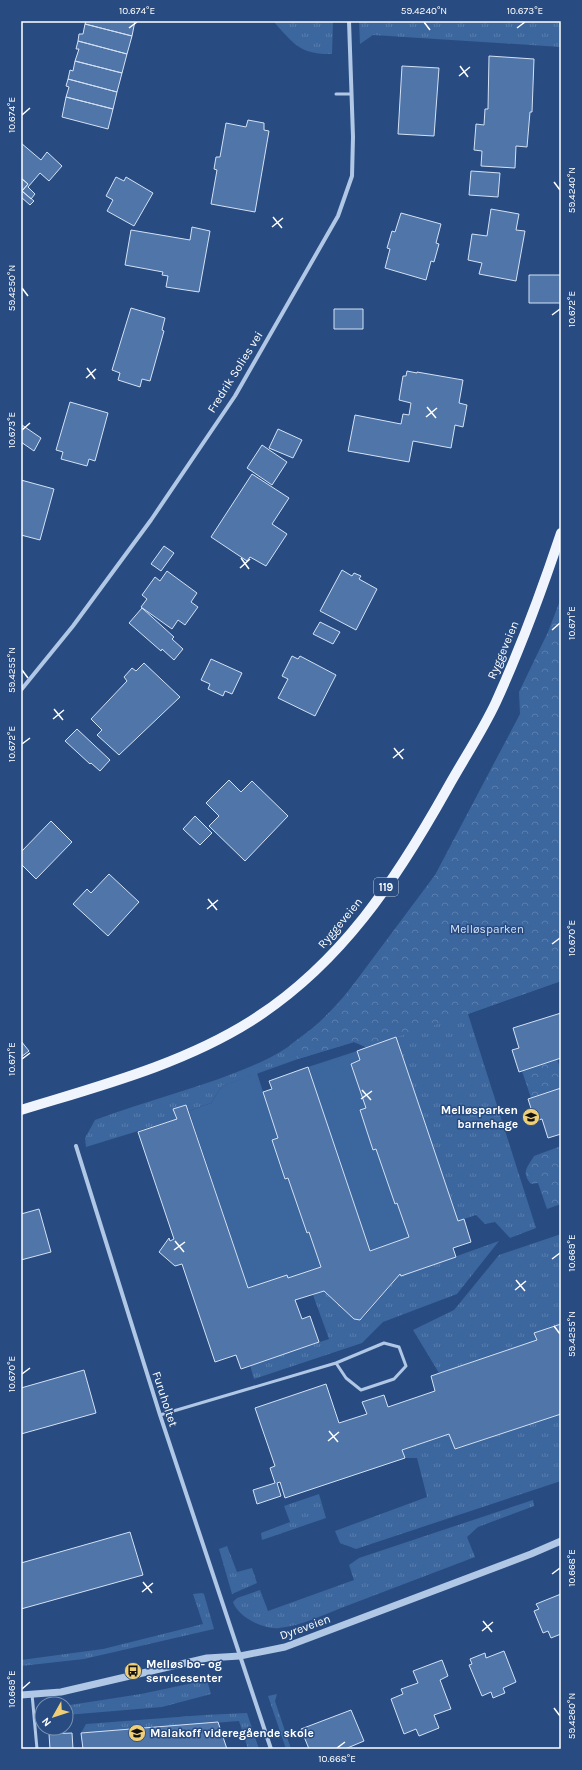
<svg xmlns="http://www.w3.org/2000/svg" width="582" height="1770" viewBox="0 0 582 1770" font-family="Karla,sans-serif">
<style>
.grass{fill:url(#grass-tufts)}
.park{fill:url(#park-crowns)}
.garden{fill:#3c669e}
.building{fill:#5076a9;stroke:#d3e1f5}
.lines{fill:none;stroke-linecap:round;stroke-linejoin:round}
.service{stroke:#b0c7e6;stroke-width:3}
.minor{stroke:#b0c7e6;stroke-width:4}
.tertiary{stroke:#b0c7e6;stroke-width:7}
.primary{stroke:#f0f5fd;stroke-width:10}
.ticks{fill:none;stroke:#fff;stroke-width:1.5}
.labels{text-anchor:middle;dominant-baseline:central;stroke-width:3;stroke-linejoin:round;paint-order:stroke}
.shield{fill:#284c81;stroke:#bec9d9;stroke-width:1}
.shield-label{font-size:11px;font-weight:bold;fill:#fff}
.street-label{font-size:12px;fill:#fff;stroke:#284c81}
.park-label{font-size:12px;fill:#d3e1f5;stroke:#284c81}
.poi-label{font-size:12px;font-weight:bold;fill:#fff;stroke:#284c81;text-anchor:start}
.neatline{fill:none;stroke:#fff;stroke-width:1.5}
.ticks-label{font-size:10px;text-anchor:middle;fill:#fff}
</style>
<defs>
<pattern id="grass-tufts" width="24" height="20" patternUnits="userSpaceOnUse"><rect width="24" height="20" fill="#3c669e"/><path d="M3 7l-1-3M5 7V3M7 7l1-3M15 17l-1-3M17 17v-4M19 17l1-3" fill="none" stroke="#597dad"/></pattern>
<pattern id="park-crowns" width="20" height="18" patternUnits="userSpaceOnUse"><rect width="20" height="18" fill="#3c669e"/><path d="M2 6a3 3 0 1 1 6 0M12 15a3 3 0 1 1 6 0" fill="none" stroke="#597dad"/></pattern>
</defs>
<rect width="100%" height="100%" fill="#284c81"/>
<path class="grass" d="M273,21H333L332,54C300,55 293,43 273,21Z
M359,21H561V47L373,35L360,44Z
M357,980L561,981L468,1014L536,1228L510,1238L495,1222L485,1224L476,1215L458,1221L396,1037L366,1047L354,1042L298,1059L222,1086L211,1103L189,1111L186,1105L174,1109L177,1119L86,1147L85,1138L95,1120C150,1099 208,1086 261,1062C299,1045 333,1012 357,980Z
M561,1234V1324L535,1333L537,1340L439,1373L413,1330L454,1310L499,1255Z
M499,1241L457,1294L383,1322L362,1343L254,1379L250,1365L329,1339L313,1295L324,1291L354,1319L359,1320L363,1318L400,1274L401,1276Z
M561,1414V1481L356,1549L340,1543L335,1531L427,1497L417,1458H405L402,1450L449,1434L456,1449Z
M319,1494L326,1518L262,1540L261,1533L290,1522L284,1506Z
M533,1500L534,1506L478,1527L467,1537L475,1557C433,1573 391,1589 349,1605C327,1613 302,1626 279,1628C264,1630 238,1617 233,1602L237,1598L260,1590L268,1611L354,1580L349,1565L359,1558Z
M227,1546L237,1572L252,1568L257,1583L232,1594L219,1549Z
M202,1593L204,1594L214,1629L84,1659L21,1666V1660L103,1649L203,1624L193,1594Z
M207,1680L211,1694L162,1707L66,1715V1707L70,1705L141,1694Z
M277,1694L275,1701L291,1749H286L268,1696Z
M247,1713L259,1749H248L239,1721L81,1733L86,1724L204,1715Z"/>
<path class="park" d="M561,598V981L468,1014L366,1047L354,1042L298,1059L290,1045L322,1021L338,1005L435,875L520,714L519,692L548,632Z
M557,1059L561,1071V1088L531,1098L522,1071Z
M561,1146V1204L547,1209L538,1183L531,1184C521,1172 527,1168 534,1156Z"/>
<path class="garden" d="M357,1051L360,1060L351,1064L366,1108L360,1110L373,1150L376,1149L395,1204L397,1203L409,1237L370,1251L308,1067Z
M257,1073L278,1138L272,1140L285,1179L288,1178L307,1233L309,1232L321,1267L288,1278L248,1288L189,1111L211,1103L222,1086Z"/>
<path class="building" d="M86,21H135L132,36L85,24Z
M85,24L132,36L127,54L78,41L79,34H83Z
M78,41L127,54L122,73L75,61L79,49H76Z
M489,56L534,59L532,112H530L527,147L516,146L515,168L481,166L482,151L474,150L476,124L484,125L485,109H488Z
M75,61L122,73L117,92L68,79L70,70L73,71Z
M402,66L439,68L434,136L398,134Z
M68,79L117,92L113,109L66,97L69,87L66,86Z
M66,97L113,109L108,129L62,117Z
M248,120L264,123V130L269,131L255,212L211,204L217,170L214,169L216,157H220L226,123L246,127Z
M21,143L41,160L47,152L62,166L49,181L40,173L28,187L35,194L31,199L22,191L28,184L21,178Z
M471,171L500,173L498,197L469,195Z
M116,177L124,181L126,177L153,193L134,226L107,211L113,200L106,196Z
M21,178L28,184L22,191L34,201L30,205L21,197Z
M491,209L519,214L516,230L525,231L516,281L479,274L482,263L468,260L472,234L487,236Z
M401,213L441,224L436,243L439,244L434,262L431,261L426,280L385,268L390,249L387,248L392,231L395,232Z
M192,227L210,231L199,292L166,287L168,276L162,275L163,272L125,265L131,230L190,240Z
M529,275H561V303H529Z
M131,308L165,318L162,330L164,331L150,381L142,379L140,387L118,380L120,373L112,370Z
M334,309H363V329H334Z
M407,371L417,373V372L463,380L459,403L467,405L463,427L455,425L451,448L413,441L409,462L348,451L355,415L401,424L403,414L409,415L411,403L399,400L403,376H406Z
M70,402L108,413L95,461L89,459L87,466L61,459L63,452L56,450Z
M22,425L41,438L34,451L21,442Z
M278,429L302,440L293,458L269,448Z
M262,445L287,462L272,485L247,468Z
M252,474L289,498L272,524L287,534L266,566L250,557L247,561L211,537Z
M21,480L54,489L40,540L21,535Z
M164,546L174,553L161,571L151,564Z
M342,570L352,576L354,573L361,576L359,579L377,589L356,630L320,611Z
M167,571L197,593L191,602L198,607L185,625L178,620L172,629L141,607L147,599L142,595L155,577L160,581Z
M142,608L174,637L172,639L183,649L174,660L162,649L161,651L129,623Z
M320,622L340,632L333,644L313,634Z
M292,656L298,659L300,656L336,675L315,716L278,698L288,679L282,676Z
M211,659L242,673L232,694L225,691L223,696L208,689L210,684L201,680Z
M144,663L180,697L119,755L97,735L102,730L91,719L127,681L124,677L132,668L136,671Z
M77,729L110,760L100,771L91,763L90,764L65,741Z
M229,780L241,792L252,781L288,816L245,861L209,826L219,816L206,803Z
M195,816L212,833L200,845L183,829Z
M51,821L72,842L36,879L21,864V852Z
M109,874L139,902L108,936L73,904L87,889L91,893Z
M561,1013V1058L519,1072L512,1050L519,1048L513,1028Z
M396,1037L458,1221L464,1219L471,1242L453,1248L456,1257L401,1276L400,1274L360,1320L354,1319L324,1291L295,1300L302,1319L310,1316L319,1342L241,1369L236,1355L215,1362L182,1264L175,1266L159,1252L169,1238L170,1241L174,1239L138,1132L177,1119L173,1109L186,1105L248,1288L287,1275L288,1278L321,1267L309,1232L307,1233L288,1178L285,1179L272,1140L278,1138L263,1092L272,1089L269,1081L308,1067L370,1251L409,1237L397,1203L395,1204L376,1149L373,1150L360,1110L366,1108L351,1064L360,1060L357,1051Z
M21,1041L29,1051L21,1057Z
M561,1088V1134L548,1138L542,1119L535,1121L528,1099Z
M39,1209L51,1252L21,1260V1214Z
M561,1324V1414L455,1449L449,1434L402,1450L405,1458L285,1498L280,1482L277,1483L281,1496L257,1504L253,1490L275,1483L270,1468L275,1466L255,1408L326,1384L339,1423L367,1414L362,1402L384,1395L388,1407L435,1391L431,1376L537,1340L534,1333Z
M84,1370L96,1413L21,1434V1388Z
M130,1532L143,1575L21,1609V1563Z
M561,1594V1634L551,1638L548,1631L543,1633L534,1611L539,1609L536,1604Z
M504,1651L516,1682L503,1688L505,1693L493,1698L491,1692L482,1696L469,1665L472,1664L470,1659L485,1653L486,1658Z
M442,1660L448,1676L440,1680L451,1709L434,1715L439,1728L419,1736L416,1729L404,1734L391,1699L403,1694L401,1689L418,1683L413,1671Z
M351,1710L364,1741L345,1749H309L301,1729Z
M218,1722L227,1749H83L81,1733Z
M72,1733L73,1749H50L49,1734Z"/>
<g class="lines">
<path class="service" d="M336,94H350
M160,1415L336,1363L384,1343L399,1347L406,1366L394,1379L361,1390L346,1378L336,1363
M32,1694L37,1749"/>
<path class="minor" d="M21,690L73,626L151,520L235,396L338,216L352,176L353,137L349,21
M76,1146L160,1415L271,1749"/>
<path class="tertiary" d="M21,1695L61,1692L207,1658L240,1656L285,1647L531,1554L561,1541"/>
<path class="primary" d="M21,1110C99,1086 181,1065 251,1021C341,964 396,880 447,789C463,760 482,732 496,702C521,647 542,590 561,533"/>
</g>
<path class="ticks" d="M424,22L430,30M129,28L137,22M517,28L525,22M460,66L468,77M459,76L470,67M22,115L30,108M554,182L560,190M273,217L282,228M272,227L283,218M22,288L28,296M552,315L560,309M87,368L95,379M86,378L96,369M427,407L436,418M426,417L437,408M22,430L30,423M241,558L249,569M240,568L250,559M552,630L560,623M22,670L28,678M54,709L63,720M53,719L64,710M22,744L30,738M394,748L403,759M393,758L404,749M208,899L217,910M207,909L218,900M552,944L560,938M22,1059L30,1053M362,1090L371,1100M361,1099L372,1091M175,1241L184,1252M174,1250L185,1242M552,1259L560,1253M516,1280L525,1291M515,1290L526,1281M554,1326L560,1334M22,1374L30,1368M329,1431L338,1442M328,1441L339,1432M552,1574L560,1568M143,1582L152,1593M142,1592L153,1583M483,1621L492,1632M482,1631L493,1622M22,1689L30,1682M554,1708L560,1716M337,1748L345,1742"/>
<defs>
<symbol id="school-disc" viewBox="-11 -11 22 22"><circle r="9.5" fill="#eece76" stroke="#284c81"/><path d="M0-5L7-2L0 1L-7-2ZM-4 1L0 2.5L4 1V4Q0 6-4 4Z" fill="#111"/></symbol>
<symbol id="bus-disc" viewBox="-11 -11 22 22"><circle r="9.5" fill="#eece76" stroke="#284c81"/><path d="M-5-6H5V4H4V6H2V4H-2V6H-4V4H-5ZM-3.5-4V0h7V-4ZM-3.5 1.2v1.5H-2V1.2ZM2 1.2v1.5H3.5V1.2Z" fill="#111"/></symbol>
</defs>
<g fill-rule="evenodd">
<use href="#school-disc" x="521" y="1107" width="20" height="20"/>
<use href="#bus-disc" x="123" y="1661" width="20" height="20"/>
<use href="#school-disc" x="127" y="1723" width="20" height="20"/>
</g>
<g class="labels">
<rect class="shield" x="374" y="878" width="24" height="18" rx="3"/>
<g class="shield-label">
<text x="386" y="887">119</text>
</g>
<g class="street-label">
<text transform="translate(235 372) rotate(-58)">Fredrik Solies vei</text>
<text transform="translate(503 650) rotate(-67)">Ryggeveien</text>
<text transform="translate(340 923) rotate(-50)">Ryggeveien</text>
<text transform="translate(165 1399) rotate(72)">Furuholtet</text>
<text transform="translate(305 1627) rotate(-20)">Dyreveien</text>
</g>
<g class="park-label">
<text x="487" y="929">Melløsparken</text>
</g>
<g class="poi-label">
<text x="518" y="1110" text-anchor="end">Melløsparken<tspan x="518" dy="14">barnehage</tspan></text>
<text x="146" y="1664">Melløs bo- og<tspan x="146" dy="14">servicesenter</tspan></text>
<text x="150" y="1733">Malakoff videregående skole</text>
</g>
</g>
<rect width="582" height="1770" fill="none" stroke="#284c81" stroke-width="44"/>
<g transform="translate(54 1716) rotate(231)"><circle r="19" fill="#284c81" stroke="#7e94b3"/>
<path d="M0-3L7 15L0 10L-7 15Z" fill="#eece76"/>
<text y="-6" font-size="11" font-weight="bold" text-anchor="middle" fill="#ffffff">N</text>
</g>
<rect x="22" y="22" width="538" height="1726" class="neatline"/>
<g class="ticks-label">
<text x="137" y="14">10.674°E</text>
<text x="424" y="14">59.4240°N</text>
<text x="525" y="14">10.673°E</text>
<text transform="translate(11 115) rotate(-90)" y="4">10.674°E</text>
<text transform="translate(571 190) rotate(-90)" y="4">59.4240°N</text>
<text transform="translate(11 288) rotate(-90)" y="4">59.4250°N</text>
<text transform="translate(571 309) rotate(-90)" y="4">10.672°E</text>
<text transform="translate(11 430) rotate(-90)" y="4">10.673°E</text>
<text transform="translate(571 623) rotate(-90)" y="4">10.671°E</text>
<text transform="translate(11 670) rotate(-90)" y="4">59.4255°N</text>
<text transform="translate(11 744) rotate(-90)" y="4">10.672°E</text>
<text transform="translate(571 938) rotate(-90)" y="4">10.670°E</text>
<text transform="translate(11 1059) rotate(-90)" y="4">10.671°E</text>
<text transform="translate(571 1253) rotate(-90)" y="4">10.669°E</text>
<text transform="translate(571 1334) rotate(-90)" y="4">59.4255°N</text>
<text transform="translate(11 1374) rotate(-90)" y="4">10.670°E</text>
<text transform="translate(571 1568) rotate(-90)" y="4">10.668°E</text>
<text transform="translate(11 1689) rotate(-90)" y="4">10.669°E</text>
<text transform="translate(571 1716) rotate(-90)" y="4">59.4260°N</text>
<text x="337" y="1762">10.668°E</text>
</g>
</svg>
